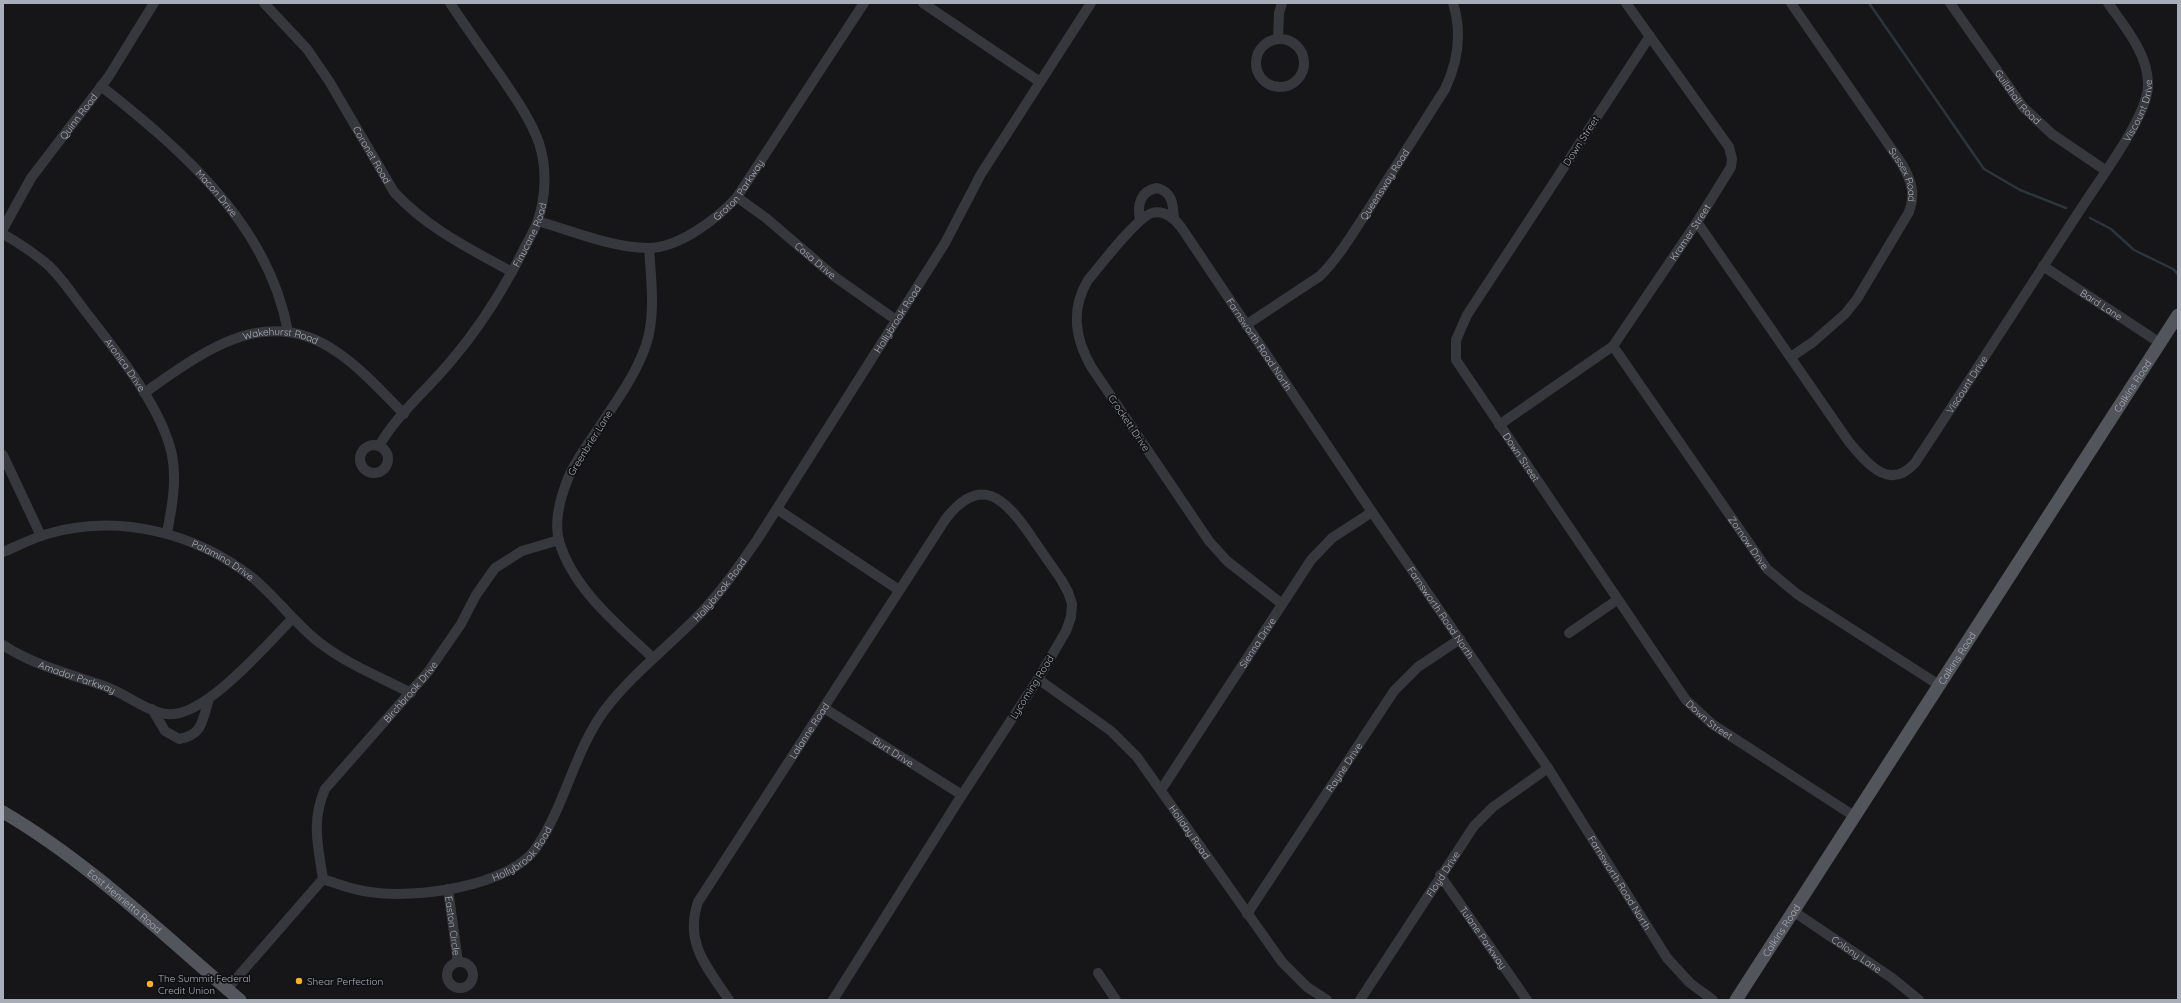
<svg xmlns="http://www.w3.org/2000/svg" width="2181" height="1003" viewBox="0 0 2181 1003" font-family="Quicksand,sans-serif">
<style>
.lines{fill:none;stroke-linecap:round;stroke-linejoin:round}
.stream{stroke:#2c353c;stroke-width:2.5}
.minor{stroke:#37383d;stroke-width:10}
.major{stroke:#53555c;stroke-width:13}
.poi-dot{fill:#f2b134;stroke:#111113;stroke-width:1.5}
.labels{text-anchor:middle;dominant-baseline:central;stroke-width:3.5;stroke-linejoin:round;paint-order:stroke}
.street-label{font-size:10px;fill:#a8adb8;stroke:#111113}
.poi-label{font-size:10px;fill:#a8adb8;stroke:#111113;text-anchor:start}
</style>
<rect width="100%" height="100%" fill="#161618"/>
<g class="lines">
<path class="stream" d="M1869,3L1984,169L2020,190L2066,208
M2090,218L2111,229L2134,250L2173,269L2178,274"/>
<g class="minor">
<path id="s1" d="M264,3L307,49L329,81L394,192C427,228 470,249 512,272"/>
<path d="M923,3L1040,82"/>
<path id="s2" d="M1791,3L1902,164C1911,180 1916,194 1909,212L1857,299L1845,314L1813,342L1791,357"/>
<path id="s3" d="M1950,3L2023,107L2052,134L2105,170"/>
<path id="s4" d="M1650,36L1467,315L1456,340V360L1686,700L1712,724L1854,816"/>
<circle cx="1280" cy="63" r="24"/>
<path d="M1278,39L1279,13L1282,3"/>
<path id="s5" d="M101,86C182,150 269,225 288,332"/>
<path id="s6" d="M737,197L766,218L835,277L896,320"/>
<path d="M1140,220C1137,205 1140,191 1157,188C1173,192 1173,205 1174,219"/>
<path id="s7" d="M538,221C572,231 613,248 648,248C679,248 717,219 737,197L864,3"/>
<path id="s8" d="M1697,222L1849,442C1867,463 1889,492 1915,463C1971,378 2026,293 2082,207C2100,179 2147,117 2148,86C2149,55 2125,27 2108,3"/>
<path id="s9" d="M3,229L31,178L109,76L154,3"/>
<path id="s10" d="M3,234C19,243 34,253 48,265C63,279 74,297 86,312C116,351 162,407 172,455C177,481 172,507 167,533"/>
<path d="M649,248C651,279 656,315 646,345C635,377 614,404 596,432C586,447 573,464 567,481C560,499 554,522 559,541C573,589 618,625 653,658"/>
<path id="s11" d="M2043,266L2160,343"/>
<path id="s12" d="M1246,325L1320,276C1340,256 1354,231 1370,207C1395,168 1420,128 1445,89C1458,62 1462,32 1453,3"/>
<path id="s13" d="M1613,346L1767,569L1797,594L1939,685"/>
<path id="s14" d="M144,393C203,352 266,302 337,352C362,369 383,393 404,414"/>
<path id="s15" d="M1499,425L1613,346L1697,222L1731,167L1732,159L1729,147L1626,3"/>
<circle cx="374" cy="459" r="14"/>
<path id="s16" d="M379,446C397,414 428,389 451,361C480,327 505,287 525,247C529,239 535,229 538,220C546,196 547,167 539,143C530,118 514,96 500,75C483,51 466,27 450,3"/>
<path d="M3,455L41,536"/>
<path d="M777,509L899,590"/>
<path id="s17" d="M3,552C18,546 34,537 51,533C121,514 196,533 253,578C277,598 295,624 320,643C347,664 380,677 411,693"/>
<path id="s18" d="M1282,604L1227,561L1209,541L1092,368C1075,339 1070,310 1088,280C1100,266 1137,217 1152,213C1164,210 1174,218 1181,227L1372,512L1548,768L1667,958L1690,983L1713,1000"/>
<path d="M1569,633L1617,600"/>
<path id="s19" d="M3,645C33,665 70,674 104,686C125,693 145,711 167,714C204,719 267,644 292,619"/>
<path id="s20" d="M1038,679L1111,731L1137,757L1282,962L1307,987L1327,1000"/>
<path id="s21" d="M824,708L962,795"/>
<path d="M152,709L165,731L179,739C203,735 202,721 209,699"/>
<path id="s22" d="M1161,790L1311,560L1332,538L1372,512"/>
<path id="s23" d="M1440,875L1527,1000"/>
<path id="s24" d="M323,879C338,884 354,890 370,892C414,899 509,887 536,848C565,806 574,752 604,711C631,675 668,647 699,615C721,592 739,566 757,540L945,243L981,174L1091,3"/>
<path id="s25" d="M323,879C318,846 311,821 325,789L428,672L461,624L476,595L495,568L522,551L559,540"/>
<path id="s26" d="M448,889L458,962"/>
<path id="s27" d="M1793,911L1892,978L1919,1000"/>
<path id="s28" d="M1247,914L1394,691L1418,667L1460,639"/>
<circle cx="460" cy="975" r="13"/>
<path d="M1098,973L1116,1000"/>
<path d="M227,989L323,879"/>
<path id="s29" d="M729,1000C707,967 684,943 698,902L945,520C980,473 1005,498 1031,536C1041,551 1052,566 1062,581L1068,592L1072,604L1071,617L1066,631L1038,679L962,795L833,1000"/>
<path id="s30" d="M1360,1000L1474,826L1493,807L1548,768"/>
</g>
<g class="major">
<path id="s31" d="M3,812C90,863 163,935 240,1000"/>
<path id="s32" d="M1736,1000L2178,315"/>
</g>
</g>
<g class="poi-dot">
<circle cx="299" cy="981" r="4"/>
<circle cx="150" cy="984" r="4"/>
</g>
<g class="labels">
<g class="street-label">
<text stroke="none"><textPath href="#s3" startOffset="116">Guildhall Road</textPath></text>
<text stroke="none"><textPath href="#s8" startOffset="768">Viscount Drive</textPath></text>
<text stroke="none"><textPath href="#s9" startOffset="136">Quinn Road</textPath></text>
<text transform="translate(1581 141) rotate(-57)">Down Street</text>
<text stroke="none"><textPath href="#s1" startOffset="187">Coronet Road</textPath></text>
<text stroke="none"><textPath href="#s2" startOffset="206">Sussex Road</textPath></text>
<text stroke="none"><textPath href="#s12" startOffset="201">Queensway Road</textPath></text>
<text stroke="none"><textPath href="#s7" startOffset="225">Groton Parkway</textPath></text>
<text stroke="none"><textPath href="#s5" startOffset="158">Macon Drive</textPath></text>
<text stroke="none"><textPath href="#s15" startOffset="276">Kramer Street</textPath></text>
<text stroke="none"><textPath href="#s16" startOffset="261">Finucane Road</textPath></text>
<text stroke="none"><textPath href="#s6" startOffset="101">Casa Drive</textPath></text>
<text stroke="none"><textPath href="#s11" startOffset="70">Bard Lane</textPath></text>
<text stroke="none"><textPath href="#s24" startOffset="872">Hollybrook Road</textPath></text>
<text stroke="none"><textPath href="#s14" startOffset="153">Wakehurst Road</textPath></text>
<text stroke="none"><textPath href="#s18" startOffset="667">Farnsworth Road North</textPath></text>
<text stroke="none"><textPath href="#s10" startOffset="181">Aronica Drive</textPath></text>
<text stroke="none"><textPath href="#s8" startOffset="444">Viscount Drive</textPath></text>
<text stroke="none"><textPath href="#s32" startOffset="731">Calkins Road</textPath></text>
<text transform="translate(1129 423) rotate(56)">Crockett Drive</text>
<text transform="translate(590 443) rotate(-58)">Greenbrier Lane</text>
<text stroke="none"><textPath href="#s4" startOffset="498">Down Street</textPath></text>
<text stroke="none"><textPath href="#s13" startOffset="239">Zornow Drive</textPath></text>
<text stroke="none"><textPath href="#s17" startOffset="231">Palamino Drive</textPath></text>
<text stroke="none"><textPath href="#s24" startOffset="548">Hollybrook Road</textPath></text>
<text stroke="none"><textPath href="#s18" startOffset="991">Farnsworth Road North</textPath></text>
<text stroke="none"><textPath href="#s22" startOffset="176">Sienna Drive</textPath></text>
<text stroke="none"><textPath href="#s32" startOffset="407">Calkins Road</textPath></text>
<text stroke="none"><textPath href="#s19" startOffset="81">Amador Parkway</textPath></text>
<text transform="translate(1032 687) rotate(-58)">Lycoming Road</text>
<text stroke="none"><textPath href="#s25" startOffset="221">Birchbrook Drive</textPath></text>
<text stroke="none"><textPath href="#s4" startOffset="822">Down Street</textPath></text>
<text stroke="none"><textPath href="#s29" startOffset="312">Lalanne Road</textPath></text>
<text stroke="none"><textPath href="#s21" startOffset="82">Burt Drive</textPath></text>
<text stroke="none"><textPath href="#s28" startOffset="176">Rayne Drive</textPath></text>
<text stroke="none"><textPath href="#s20" startOffset="218">Holiday Road</textPath></text>
<text stroke="none"><textPath href="#s24" startOffset="212">Hollybrook Road</textPath></text>
<text stroke="none"><textPath href="#s30" startOffset="151">Floyd Drive</textPath></text>
<text stroke="none"><textPath href="#s18" startOffset="1315">Farnsworth Road North</textPath></text>
<text stroke="none"><textPath href="#s31" startOffset="151">East Henrietta Road</textPath></text>
<text stroke="none"><textPath href="#s26" startOffset="37">Easton Circle</textPath></text>
<text stroke="none"><textPath href="#s32" startOffset="83">Calkins Road</textPath></text>
<text stroke="none"><textPath href="#s23" startOffset="76">Tulane Parkway</textPath></text>
<text stroke="none"><textPath href="#s27" startOffset="77">Colony Lane</textPath></text>
</g>
<g class="poi-label">
<text x="158" y="978">The Summit Federal<tspan x="158" dy="12">Credit Union</tspan></text>
<text x="307" y="981">Shear Perfection</text>
</g>
</g>
<rect width="2181" height="1003" fill="none" stroke="#a8adb8" stroke-width="8"/>
</svg>
